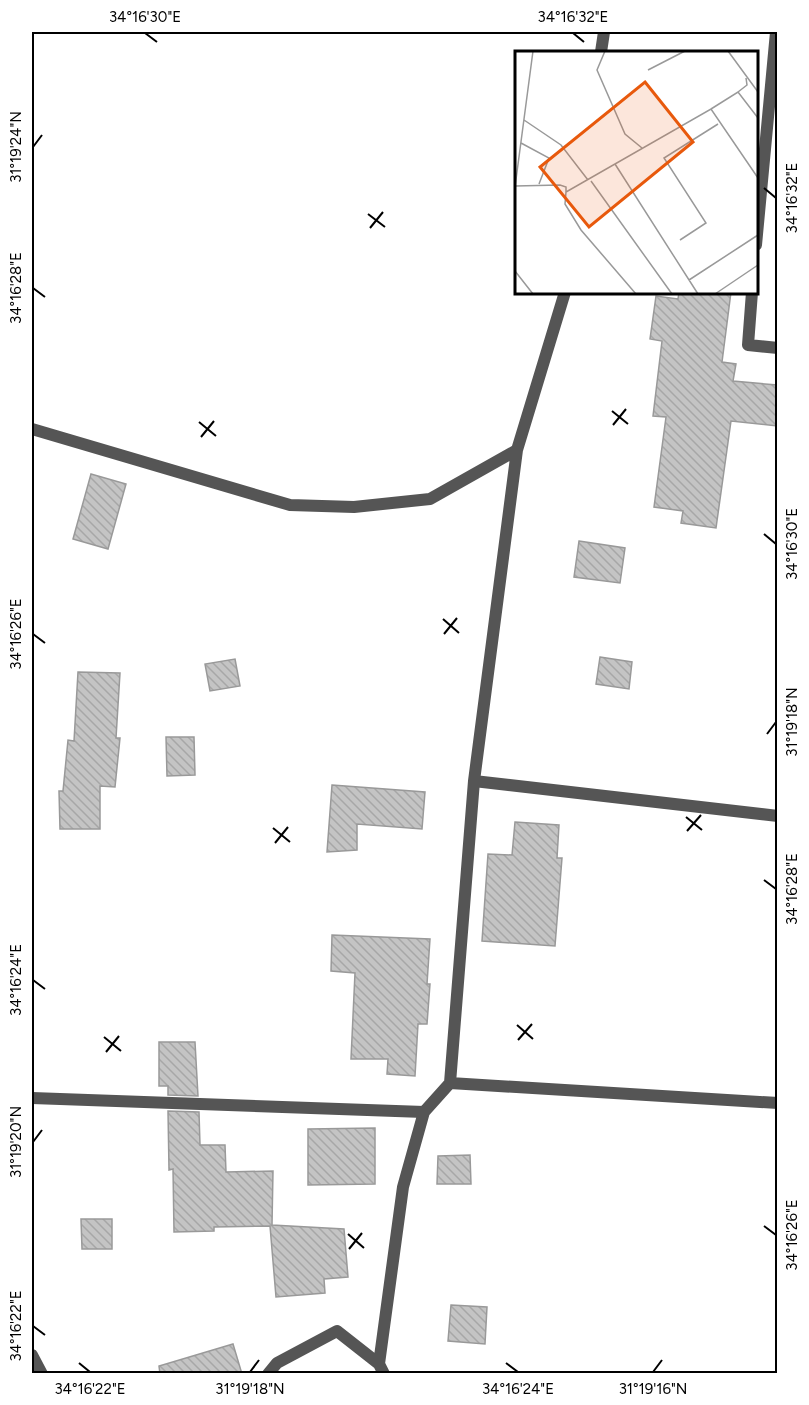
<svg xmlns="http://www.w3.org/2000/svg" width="809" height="1405" viewBox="0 0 809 1405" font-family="Figtree,sans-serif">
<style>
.building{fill:url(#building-back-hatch);stroke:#999;stroke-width:1.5}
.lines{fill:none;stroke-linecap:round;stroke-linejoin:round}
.minor{stroke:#555;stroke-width:12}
.ticks{fill:none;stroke:#000;stroke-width:2}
.inset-road{fill:none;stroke:#999;stroke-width:1.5}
.view{fill:#e8590c;fill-opacity:0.15;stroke:#e8590c;stroke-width:3}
.inset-edge{fill:none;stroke:#000;stroke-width:3}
.neatline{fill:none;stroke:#000;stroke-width:2}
.ticks-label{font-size:15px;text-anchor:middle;fill:#000}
</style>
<defs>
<pattern id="building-back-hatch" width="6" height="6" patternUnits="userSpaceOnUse" patternTransform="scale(1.5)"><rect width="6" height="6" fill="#c4c4c4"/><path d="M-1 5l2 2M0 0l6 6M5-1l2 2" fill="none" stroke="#a7a7a7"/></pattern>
</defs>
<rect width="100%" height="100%" fill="#fff"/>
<path class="building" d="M679,292H731L722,362L736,364L733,381L777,385V426L731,421L716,528L681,523L683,511L654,507L666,417L653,416L662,341L650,339L656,296L678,299Z
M91,474L126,484L108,549L73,539Z
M579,541L625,548L620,583L574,577Z
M600,657L632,662L629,689L596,684Z
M235,659L240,686L210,691L205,664Z
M78,672L120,673L116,738H120L115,787L100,786V829H60L59,791H63L68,740L74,741Z
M166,737H194L195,775L167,776Z
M332,785L425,792L422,829L357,824V850L327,852Z
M515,822L559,825L557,858H562L555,946L482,941L488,854L512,855Z
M332,935L430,939L427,984H430L427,1024H418L415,1076L387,1074L388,1059H351L355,973L331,971Z
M159,1042H195L198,1096L168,1095V1086H159Z
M168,1111L199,1112L200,1145H225L226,1172L273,1171L272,1225L344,1229L348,1277L324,1279L325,1293L276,1297L270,1226L214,1227V1231L174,1232L173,1169L169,1170Z
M375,1128V1184L308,1185V1129Z
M470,1155L471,1184H437L438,1156Z
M81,1219H112V1249H82Z
M451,1305L487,1307L485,1344L448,1341Z
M233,1344L242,1374H160L159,1366Z"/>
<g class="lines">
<path class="minor" d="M601,52L604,32
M756,245L776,32
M752,292L748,345L778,348
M32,429L290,505L354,507L430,499L517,450
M474,781L778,816
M450,1083L778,1103
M32,1098L424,1112
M32,1355L42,1374
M268,1374L277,1363L337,1331L379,1364
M384,1374L379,1364L403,1187L424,1112L450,1083L474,781L517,450L565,292"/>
</g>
<path class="ticks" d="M145,33L157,42M573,33L584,42M33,147L42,135M764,188L776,198M368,214L385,227M370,228L383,212M33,288L45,297M612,411L628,424M199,422L216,436M613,425L626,409M201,437L214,421M764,534L776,544M443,619L459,633M33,634L45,643M444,634L457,618M767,734L776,722M686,817L702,830M273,828L290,842M687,831L701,815M275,843L288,827M764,880L776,889M33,980L45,989M517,1025L533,1039M104,1037L121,1051M518,1040L532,1024M106,1052L119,1036M33,1142L42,1130M764,1226L776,1235M348,1234L364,1248M349,1249L362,1233M33,1326L45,1335M79,1363L90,1372M506,1363L518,1372M250,1372L259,1360M653,1372L662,1360"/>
<g transform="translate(515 51)">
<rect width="243" height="243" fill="#fff"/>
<path class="inset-road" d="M90,0L82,19L110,83L127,97M213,0L243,41M133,19L170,0M223,41L232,34L231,27M196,58L223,41L243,67M9,69L46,94L73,129M6,92L34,107L24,133M100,113L183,243M76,130L157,243M0,135L45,134L51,136V141M0,136L18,0M165,189L191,172L149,107L203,73M0,220L18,243M174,229L243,184M121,243L66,179L50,153L51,141L196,58L243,127M200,243L243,214"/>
<path class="view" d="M130,31L178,91L74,176L25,116Z"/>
<rect width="243" height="243" class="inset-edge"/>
</g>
<rect width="809" height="1405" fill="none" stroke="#ffffff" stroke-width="66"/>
<rect x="33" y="33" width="743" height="1339" class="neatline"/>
<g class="ticks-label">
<text x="145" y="22">34°16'30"E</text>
<text x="573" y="22">34°16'32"E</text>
<text transform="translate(16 147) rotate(-90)" y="5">31°19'24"N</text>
<text transform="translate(792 198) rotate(-90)" y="5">34°16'32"E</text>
<text transform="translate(16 288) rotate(-90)" y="5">34°16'28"E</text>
<text transform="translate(792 544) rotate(-90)" y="5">34°16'30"E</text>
<text transform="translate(16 634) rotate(-90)" y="5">34°16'26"E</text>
<text transform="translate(792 722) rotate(-90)" y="5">31°19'18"N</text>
<text transform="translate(792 889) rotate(-90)" y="5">34°16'28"E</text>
<text transform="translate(16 980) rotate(-90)" y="5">34°16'24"E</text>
<text transform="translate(16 1142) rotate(-90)" y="5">31°19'20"N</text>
<text transform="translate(792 1235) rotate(-90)" y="5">34°16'26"E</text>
<text transform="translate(16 1326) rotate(-90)" y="5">34°16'22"E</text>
<text x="90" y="1394">34°16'22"E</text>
<text x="250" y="1394">31°19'18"N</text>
<text x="518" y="1394">34°16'24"E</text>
<text x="653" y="1394">31°19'16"N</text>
</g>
</svg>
